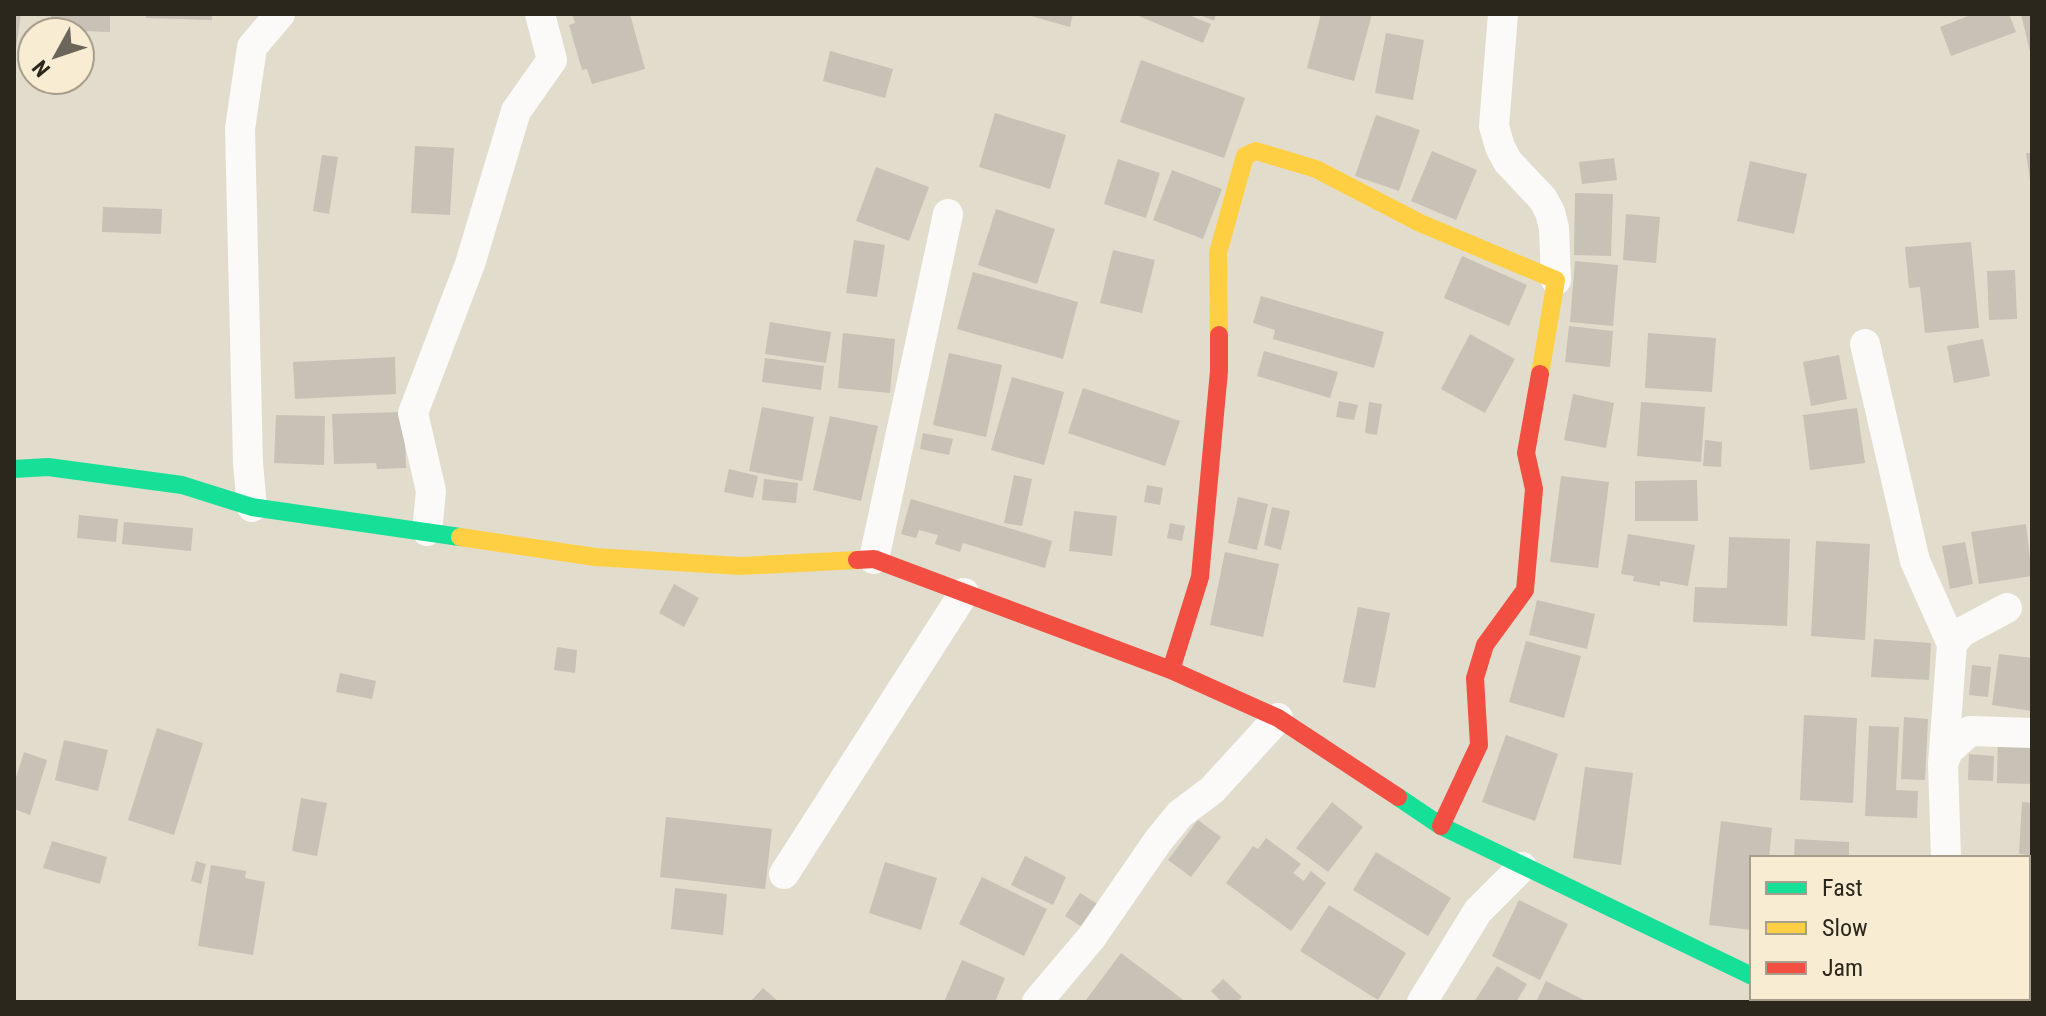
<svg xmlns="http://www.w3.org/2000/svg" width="2046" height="1016" viewBox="0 0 2046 1016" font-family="'Roboto Condensed',sans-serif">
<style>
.building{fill:#c7c1b6}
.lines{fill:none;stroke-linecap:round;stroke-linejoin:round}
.street{stroke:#fbfaf8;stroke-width:30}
.fast{stroke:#16e098;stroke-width:18}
.slow{stroke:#ffcf43;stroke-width:18}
.jam{stroke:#f24e42;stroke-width:18}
</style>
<rect width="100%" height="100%" fill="#e2dccd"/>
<path class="building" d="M14,14H21L16,49H14Z
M51,14H110V32L84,31V36L80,35V32H51Z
M146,14H212V20L146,18Z
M572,14H630L645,69L592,84L587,69L582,70L569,25L575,23Z
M1024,14H1073L1070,27Z
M1134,14H1186L1211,24L1203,43Z
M1198,14H1216L1214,21Z
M1321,14H1372L1354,81L1307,68Z
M1973,14H2009L2016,32L1951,56L1940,27Z
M2021,14H2032V55L2031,56Z
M1386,33L1424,40L1413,100L1375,93Z
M830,51L893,69L885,98L823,81Z
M1141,60L1245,98L1224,158L1120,122Z
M995,113L1066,135L1050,189L979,167Z
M1376,115L1420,130L1399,191L1355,176Z
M415,146L454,148L450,215L411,213Z
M1432,151L1477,170L1456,220L1411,201Z
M2026,153H2032V180H2030Z
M322,155L338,157L329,214L313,211Z
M1614,158L1617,180L1582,184L1579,162Z
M1118,159L1160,173L1146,218L1104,204Z
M1750,161L1807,174L1794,234L1737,221Z
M876,167L929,187L909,241L856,221Z
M1172,170L1222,189L1203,239L1153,220Z
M1575,193L1613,194L1611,256L1574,255Z
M103,207L162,209L161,234L102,232Z
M996,209L1055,229L1037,284L978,265Z
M1626,214L1660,217L1656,263L1623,260Z
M854,240L885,245L877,297L846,293Z
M1971,242L1979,328L1925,333L1920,287L1909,288L1905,247Z
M1113,250L1155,260L1142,313L1100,303Z
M1462,256L1527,285L1509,326L1444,298Z
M1575,261L1618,265L1613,326L1570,322Z
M2015,270L2017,319L1989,320L1987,271Z
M973,272L1078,302L1063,359L957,329Z
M1261,296L1384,332L1374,368L1273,339L1275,330L1253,323Z
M770,322L831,332L826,363L765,354Z
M1569,326L1613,331L1610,367L1565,362Z
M843,333L895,339L890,393L838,388Z
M1648,333L1716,338L1712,392L1645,388Z
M1470,334L1515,359L1485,413L1441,389Z
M1983,339L1990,376L1954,383L1947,346Z
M1264,351L1338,372L1330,398L1257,376Z
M949,353L1002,365L986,437L933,425Z
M1839,355L1847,399L1811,406L1803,362Z
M395,357L396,394L295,399L293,362Z
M765,358L824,366L821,390L762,382Z
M1012,377L1064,392L1044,465L991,450Z
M1083,388L1180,421L1165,466L1068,433Z
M1573,394L1614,403L1606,448L1564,440Z
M1339,401L1358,405L1354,420L1336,417Z
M1369,402L1382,404L1377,435L1365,433Z
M1641,402L1705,407L1701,462L1637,456Z
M762,407L814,417L802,481L749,471Z
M1857,408L1865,463L1810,470L1803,415Z
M404,412L406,468L377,469L376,463L334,464L332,414Z
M276,415L325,416L324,465L274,463Z
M830,416L878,426L861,501L813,490Z
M923,433L953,439L949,455L920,449Z
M1705,440L1722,442L1721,467L1703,466Z
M729,469L758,476L753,498L724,492Z
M1014,475L1032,479L1022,526L1004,523Z
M1561,476L1609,482L1598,568L1550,562Z
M764,479L798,483L796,503L762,500Z
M1697,480L1698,521H1635V481Z
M1147,485L1163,488L1160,505L1144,502Z
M1238,497L1268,504L1257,550L1228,543Z
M911,499L1052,541L1045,568L963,543L960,552L935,544L938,535L919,530L916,538L901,534Z
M1272,507L1290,511L1281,550L1264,545Z
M1074,511L1117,516L1112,556L1069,551Z
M79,515L118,519L116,542L77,538Z
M124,522L193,528L191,551L122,544Z
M1170,523L1185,526L1182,541L1167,538Z
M2026,524L2032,576L1979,584L1971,532Z
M1628,534L1695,545L1688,586L1660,581V586L1633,581L1634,576L1621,574Z
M1729,537L1790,539L1787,626L1693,622L1695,587L1727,588Z
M1816,541L1870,544L1865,640L1811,636Z
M1965,542L1973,584L1950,589L1942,546Z
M1225,552L1279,564L1263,637L1210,625Z
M674,584L699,598L684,627L659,613Z
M1537,600L1595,614L1587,649L1529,635Z
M1358,607L1390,613L1375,688L1343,682Z
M1874,639L1931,643L1929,680L1871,677Z
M1526,641L1581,656L1564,718L1509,702Z
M557,647L577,650L575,673L554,670Z
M1999,654L2032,658V711L1992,705Z
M1972,665L1991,667L1988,697L1969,695Z
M340,673L376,681L372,699L336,692Z
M1804,715L1857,718L1853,803L1800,800Z
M1904,717L1928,719L1925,780L1901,779Z
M1869,726L1899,727L1896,790L1918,791L1917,818L1865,816Z
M157,728L203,743L174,835L128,820Z
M1998,734L2032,735V784L1997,783Z
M1506,735L1558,754L1535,821L1482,802Z
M64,740L108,750L98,791L55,780Z
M24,752L47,760L30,815L14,809V784Z
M1969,754L1994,756L1993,781L1968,780Z
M1585,767L1633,773L1621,865L1573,858Z
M301,798L327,803L317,856L292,851Z
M1332,802L1363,827L1328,872L1296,848Z
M2022,802L2032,803V855L2019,854Z
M666,817L772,829L765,889L660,877Z
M1198,820L1221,837L1191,877L1168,860Z
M1721,821L1772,828L1769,858H1752V930L1709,925Z
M1266,838L1301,864L1293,873L1304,881L1311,871L1326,883L1291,931L1226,883L1253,846L1258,849Z
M1795,839L1849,842V858H1794Z
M52,841L107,857L100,884L43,868Z
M1376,852L1451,898L1428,936L1353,890Z
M1025,856L1066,877L1053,905L1011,885Z
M196,861L206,864L201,884L191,881Z
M885,862L937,878L921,930L869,913Z
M211,865L246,871L245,878L265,882L253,955L198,946Z
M982,877L1047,909L1024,956L959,924Z
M2028,884H2032V938H2028Z
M675,888L727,894L723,935L671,929Z
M1080,893L1099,905L1085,929L1065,916Z
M1519,900L1568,924L1540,980L1492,956Z
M1329,905L1406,953L1378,1000L1300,951Z
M2028,946H2032V976H2028Z
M1121,953L1186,1002H1089L1086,1000Z
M962,960L1005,978L995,1002H944Z
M1497,966L1527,984L1516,1002H1474Z
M1223,979L1242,997L1237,1002H1222L1211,991Z
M1546,981L1588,1002H1536Z
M763,988L779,1002H750Z"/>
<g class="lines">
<path class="street" d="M1503,14L1494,126L1500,147L1508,162L1543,199L1550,212L1554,228L1556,280
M1865,344L1915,561L1952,644
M252,507L248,463L240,129L252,47L280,14
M427,531L431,491L413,413L470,264L516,111L552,60L540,14
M874,559L948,214
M1943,764L1948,751L1970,731L2032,733
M1946,858L1943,764L1952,644L1962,632L2007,608
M784,874L964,593
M1834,998L1850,1002
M1037,1002L1091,938L1158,841L1180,814L1212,790L1278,718
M1422,1002L1478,911L1522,867
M1946,1002V998"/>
<path class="fast" d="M14,469L48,467L182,485L252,507L460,537
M1398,797L1441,826L1752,976"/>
<path class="slow" d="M1219,335L1218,253L1245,156L1256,151L1316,169L1420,223L1556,280L1540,374
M460,537L595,557L740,566L857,560"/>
<path class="jam" d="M857,560L874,559L1171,670L1278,718L1398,797
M1171,670L1200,577L1219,371V335
M1441,826L1479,745L1475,678L1485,645L1525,590L1534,489L1526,453L1540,374"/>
</g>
<rect width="2046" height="1016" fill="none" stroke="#2b271d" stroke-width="32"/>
<rect x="1750" y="856" width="280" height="144" fill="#f8ecd2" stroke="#a69d8a" stroke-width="2"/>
<rect x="1766" y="882" width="40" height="12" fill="#16e098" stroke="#a69d8a" stroke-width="2"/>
<text x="1822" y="896" font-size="24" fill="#2b271d">Fast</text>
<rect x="1766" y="922" width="40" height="12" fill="#ffcf43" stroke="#a69d8a" stroke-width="2"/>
<text x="1822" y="936" font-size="24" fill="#2b271d">Slow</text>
<rect x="1766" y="962" width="40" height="12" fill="#f24e42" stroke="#a69d8a" stroke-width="2"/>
<text x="1822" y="976" font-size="24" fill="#2b271d">Jam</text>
<g transform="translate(56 56) rotate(230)"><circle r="38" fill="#f8ecd2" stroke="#a69d8a" stroke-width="2"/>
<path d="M0-6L14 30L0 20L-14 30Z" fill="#6b665b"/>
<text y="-12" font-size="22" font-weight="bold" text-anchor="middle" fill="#2b271d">N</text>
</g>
</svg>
